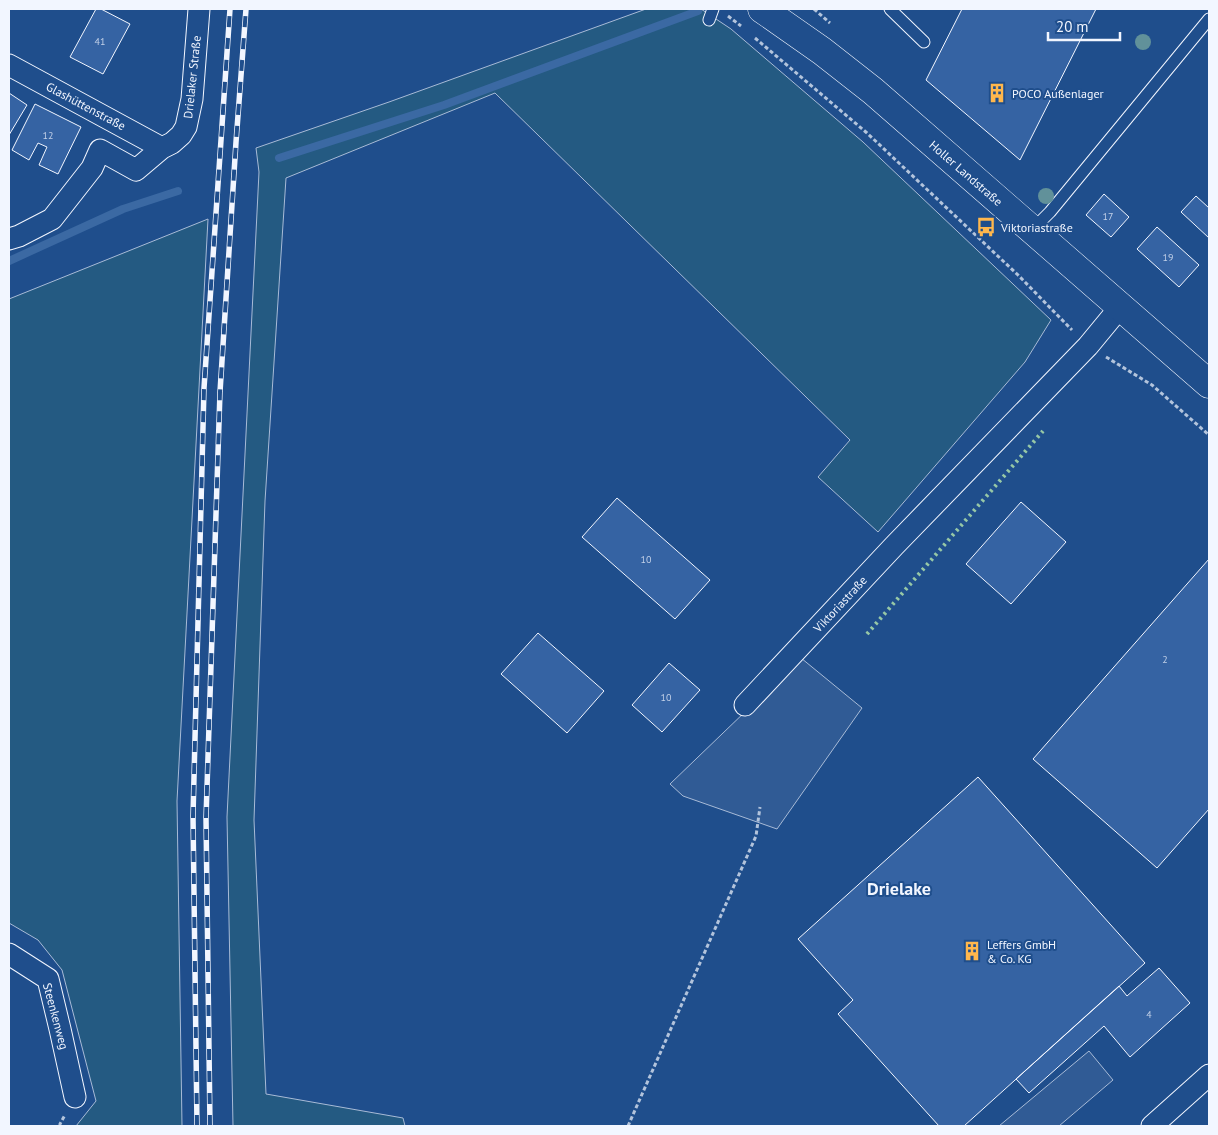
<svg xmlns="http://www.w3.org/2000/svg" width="1218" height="1135" viewBox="0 0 1218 1135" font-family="'PT Sans',sans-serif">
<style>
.green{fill:#245a82;stroke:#a8bbd7}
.parking{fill:#305b95;stroke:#a8bbd7}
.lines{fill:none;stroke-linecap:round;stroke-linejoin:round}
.stream{stroke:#3b69a3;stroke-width:8}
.building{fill:#3563a3;stroke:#f2f6ff}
.service-casing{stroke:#f2f6ff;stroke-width:13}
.minor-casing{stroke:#f2f6ff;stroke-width:23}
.secondary-casing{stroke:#f2f6ff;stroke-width:29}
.path{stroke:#b3c4dc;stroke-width:3;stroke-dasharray:4 2.5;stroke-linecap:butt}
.service{stroke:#1f4e8c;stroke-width:11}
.minor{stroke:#1f4e8c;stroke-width:21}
.secondary{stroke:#1f4e8c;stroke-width:28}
.rail-casing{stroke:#f2f6ff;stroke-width:5.5}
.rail{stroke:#1f4e8c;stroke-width:4;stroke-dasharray:11;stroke-linecap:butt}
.hedge{stroke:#97c8a6;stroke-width:4;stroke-dasharray:2.5 4;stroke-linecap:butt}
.tree{fill:#61919a}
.labels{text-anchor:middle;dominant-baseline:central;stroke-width:4;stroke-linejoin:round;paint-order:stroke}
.number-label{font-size:10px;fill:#c3d1e8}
.street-label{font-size:12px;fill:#f2f6ff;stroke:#1f4e8c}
.poi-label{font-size:12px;fill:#f2f6ff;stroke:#1f4e8c;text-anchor:start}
.district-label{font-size:18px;font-weight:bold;fill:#f2f6ff;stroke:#1f4e8c}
</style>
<rect width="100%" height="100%" fill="#1f4e8c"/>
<path class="green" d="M646,9H701L731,29L863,142L1051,320L1025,362L878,532L818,477L850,440L495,93L286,178L265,501L254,820L266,1094L403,1118L405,1126H233L227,817L259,172L256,148L389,102Z
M208,219L177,801L182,1126H76L96,1101L62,970L38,940L9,923V299Z"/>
<path class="parking" d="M801,658L862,708L777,829L683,796L670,784Z
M1089,1051L1113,1080L1059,1126H999Z"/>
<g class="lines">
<path class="stream" d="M279,158L444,105L698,11
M9,261L123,209L178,191"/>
</g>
<path class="building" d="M96,9H101L130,24L103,74L70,57Z
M962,9H1096L1020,160L926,80Z
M9,93L27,105L9,135Z
M35,104L81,127L58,174L39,165L47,147L38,143L29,160L12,150Z
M1104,194L1129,217L1111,237L1086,215Z
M1196,196L1209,208V238L1181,212Z
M1157,227L1199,265L1179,287L1137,249Z
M617,498L710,580L675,619L582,537Z
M1021,502L1066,542L1011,604L966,564Z
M1209,559V809L1157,868L1033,759Z
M538,633L604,691L567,733L501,674Z
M669,663L700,690L662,732L632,705Z
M978,777L1145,963L964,1126H939L838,1014L853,1000L798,939Z
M1159,968L1190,1003L1130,1057L1104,1026L1029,1093L1016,1079L1119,986L1127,996Z"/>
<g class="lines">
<defs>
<path id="service" d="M890,9L924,42
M709,20L713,9
M1032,230L1050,212L1209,19"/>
<path id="minor" d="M9,65L162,148
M9,239L19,236L52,219L92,168L100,150L136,170L162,148L172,143L181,135L186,127L192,99L199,9
M745,705L894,546L1088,346L1121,306
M9,954L48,979L60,1029L75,1097
M1152,1126L1209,1075"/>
<path id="secondary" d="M762,9L822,51L873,91L1209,384"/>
</defs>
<use href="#service" class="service-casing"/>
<use href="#minor" class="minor-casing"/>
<use href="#secondary" class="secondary-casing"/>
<path class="path" d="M814,9L830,23
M728,16L741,26
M755,38L867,133L1018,275L1072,330
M1106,357L1152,385L1209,435
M60,1126V1124L65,1115
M628,1126L756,836L760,807"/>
<use href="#service" class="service"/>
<use href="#minor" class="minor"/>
<use href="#secondary" class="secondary"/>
<defs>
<path id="rail" d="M197,1126L193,816L204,388L230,9
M210,1126L206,818L220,392L236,142L246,9"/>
</defs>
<use href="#rail" class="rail-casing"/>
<use href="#rail" class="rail"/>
<path class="hedge" d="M867,634L1043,431"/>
</g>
<g class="tree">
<circle cx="1143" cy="42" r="8"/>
<circle cx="1046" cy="196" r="8"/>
</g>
<defs>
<symbol id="building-bare" viewBox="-9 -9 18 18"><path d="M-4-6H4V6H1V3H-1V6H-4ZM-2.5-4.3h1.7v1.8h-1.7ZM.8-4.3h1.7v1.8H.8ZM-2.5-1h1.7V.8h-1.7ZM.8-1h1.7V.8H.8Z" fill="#ffb74d" stroke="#1f4e8c" stroke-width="2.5" paint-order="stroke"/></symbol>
<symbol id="bus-bare" viewBox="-9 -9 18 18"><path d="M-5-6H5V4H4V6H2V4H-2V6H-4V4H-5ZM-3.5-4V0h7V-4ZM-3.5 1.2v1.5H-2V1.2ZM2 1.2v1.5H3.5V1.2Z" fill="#ffb74d" stroke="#1f4e8c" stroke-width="2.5" paint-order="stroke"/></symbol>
</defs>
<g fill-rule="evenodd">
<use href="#building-bare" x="983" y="79" width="28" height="28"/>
<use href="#bus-bare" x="972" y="213" width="28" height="28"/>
<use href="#building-bare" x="958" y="937" width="28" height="28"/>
</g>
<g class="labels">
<g class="number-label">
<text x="100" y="41">41</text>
<text x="48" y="135">12</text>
<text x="1108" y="216">17</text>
<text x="1168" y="257">19</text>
<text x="646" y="559">10</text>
<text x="1165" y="659">2</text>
<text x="666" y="697">10</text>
<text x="1149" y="1014">4</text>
</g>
<g class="street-label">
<text transform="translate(192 77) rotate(-84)">Drielaker Straße</text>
<text transform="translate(86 106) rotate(28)">Glashüttenstraße</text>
<text transform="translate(966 173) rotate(41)">Holler Landstraße</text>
<text transform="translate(840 604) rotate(-47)">Viktoriastraße</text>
<text transform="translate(56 1016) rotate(75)">Steenkenweg</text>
</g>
<g class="poi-label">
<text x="1012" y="93">POCO Außenlager</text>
<text x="1001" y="227">Viktoriastraße</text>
<text x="987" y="944">Leffers GmbH<tspan x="987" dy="14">&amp; Co. KG</tspan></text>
</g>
<g class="district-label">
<text x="899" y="888">Drielake</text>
</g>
</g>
<rect width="1218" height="1135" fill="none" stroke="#f2f6ff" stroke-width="20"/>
<path d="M1048 32v8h72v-8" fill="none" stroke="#f2f6ff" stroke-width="2.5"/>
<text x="1056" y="32" font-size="15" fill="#f2f6ff" stroke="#1f4e8c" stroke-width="4" paint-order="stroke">20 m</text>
</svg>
